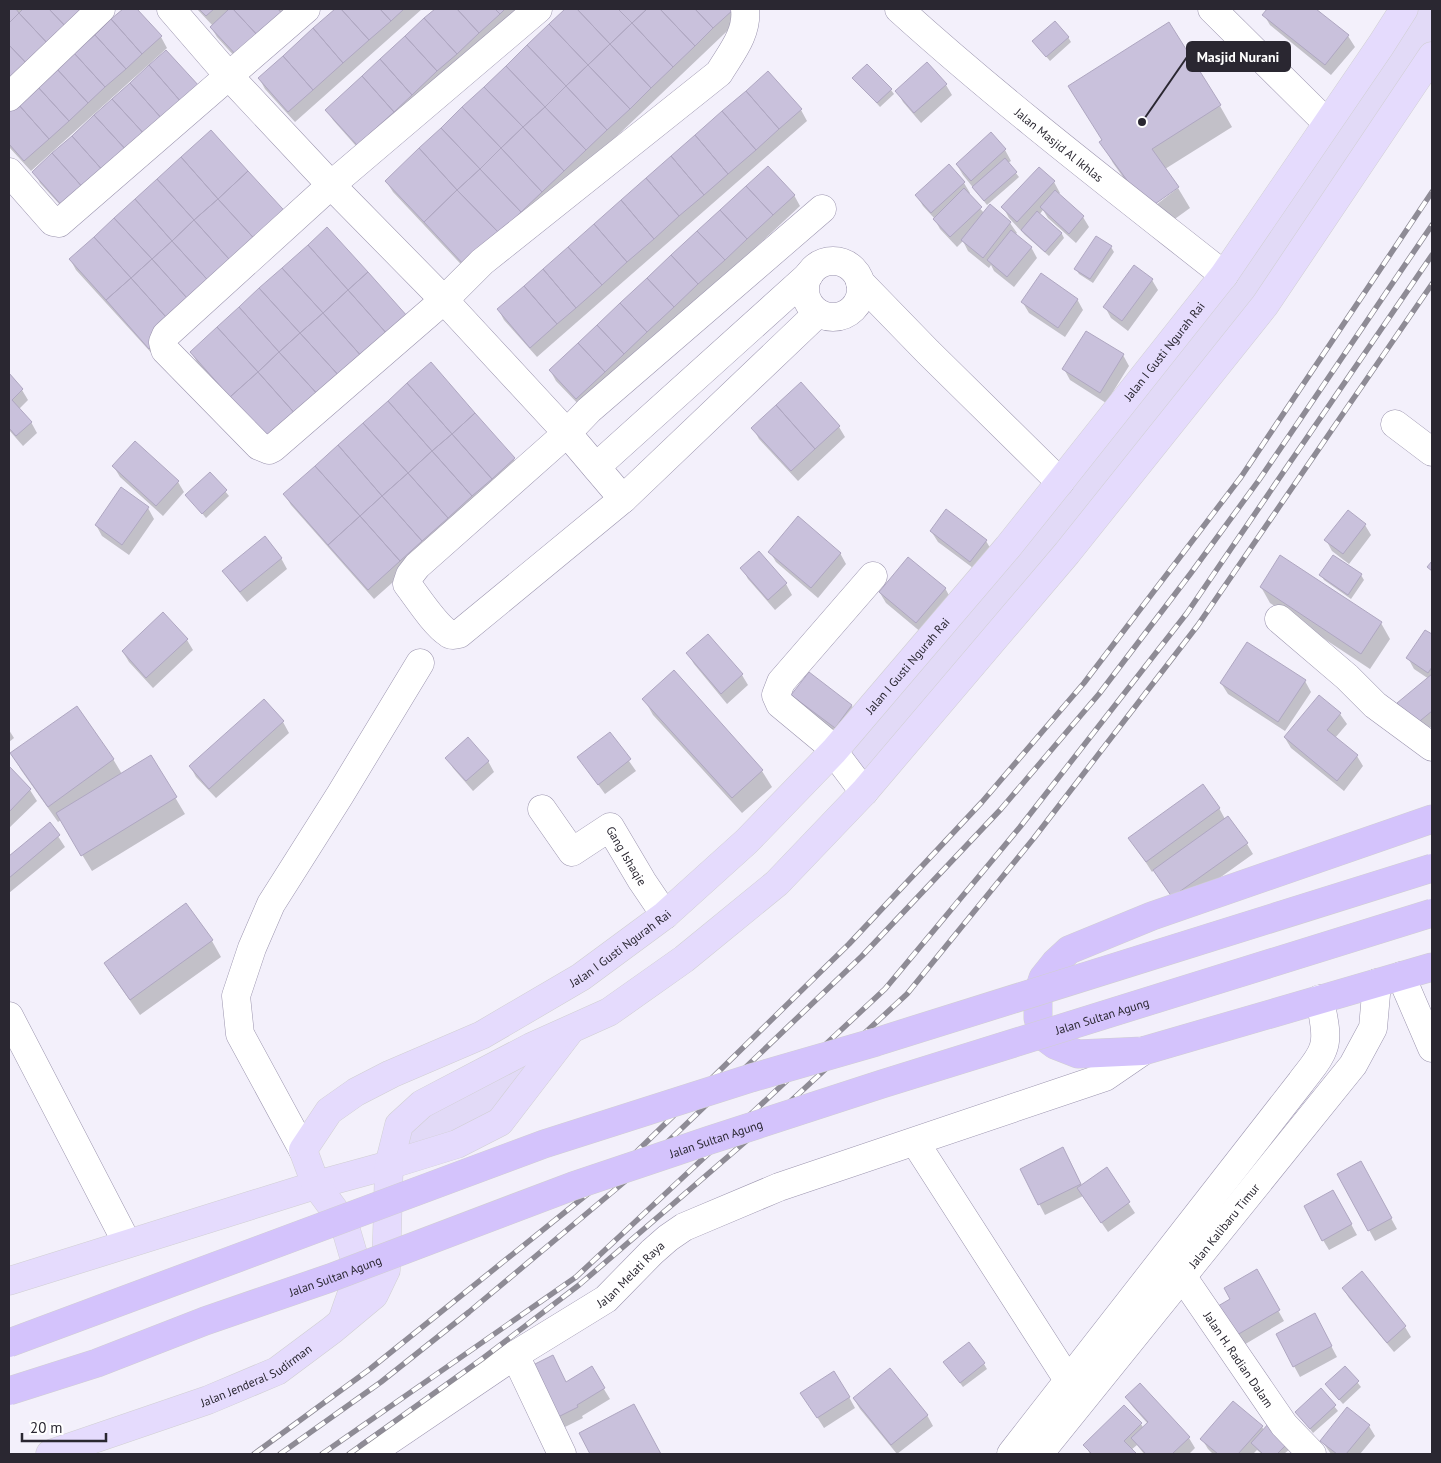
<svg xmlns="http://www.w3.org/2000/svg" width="1441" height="1463" viewBox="0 0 1441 1463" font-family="'PT Sans',sans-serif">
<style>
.green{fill:#e2daf7}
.shadow{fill:#0003}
.building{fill:#c9c1dc;stroke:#afa7c1}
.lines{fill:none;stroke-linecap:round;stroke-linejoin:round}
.street-casing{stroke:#9b94ae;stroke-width:29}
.secondary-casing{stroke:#9b94ae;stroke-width:29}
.primary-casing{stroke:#d0cfd2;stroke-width:29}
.highway-casing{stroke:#d0cfd2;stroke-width:29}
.street{stroke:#fff;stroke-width:28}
.secondary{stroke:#fff;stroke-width:28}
.primary{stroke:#e5dbfd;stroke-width:28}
.highway{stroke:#d4c3fc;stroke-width:28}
.rail-casing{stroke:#8e8b95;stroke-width:5.5}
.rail{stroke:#fff;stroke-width:4;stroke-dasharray:11;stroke-linecap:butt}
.highway-bridge-casing{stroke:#d0cfd2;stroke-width:29;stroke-linecap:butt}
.highway-bridge{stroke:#d4c3fc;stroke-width:28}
.labels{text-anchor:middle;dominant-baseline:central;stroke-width:4;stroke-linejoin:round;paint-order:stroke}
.street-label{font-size:12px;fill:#2a2731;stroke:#fff}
.leader{fill:none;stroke:#2a2731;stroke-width:2}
.callout-dot{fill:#2a2731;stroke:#fff;stroke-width:2}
.callout{fill:#2a2731;stroke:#2a2731;stroke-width:2}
.callout-label{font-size:14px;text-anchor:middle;font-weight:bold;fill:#fff}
</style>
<rect width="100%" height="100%" fill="#f3f0fb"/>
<path class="green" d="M1404,9H1432V56L1265,305L864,792L834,751L1008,547Z
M570,1031L500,1122L389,1165L399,1125Z"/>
<path class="shadow" d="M9,9H108L9,101Z
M125,9H135L161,37L167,48L31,171L9,147V114Z
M197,9H309L245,68L217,37L211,27L213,26Z
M337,9H422L295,122L265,89L259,78Z
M437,9H523L364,155L333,120L327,110Z
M567,9H740L744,15L471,275L393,192L386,181Z
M1268,9H1314L1348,36L1355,47L1331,75L1270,25L1264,15Z
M1068,37L1071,42L1050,61L1034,42Z
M166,52L72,218L40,183L34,172Z
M768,73L801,110L807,121L537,357L504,320L498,309Z
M854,78L891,90L894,94L880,107Z
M946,85L952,95L921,123L903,102L897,91Z
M1220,106L1232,127L1165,169L1146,209L1113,163L1101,142Z
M211,132L156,358L76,270L70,259Z
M1005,150L1011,161L1008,163L1019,177L987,205L963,175L957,165Z
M1054,182L1060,193L1058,195L1083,217L1089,227L1076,243L1048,218L1043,210L1039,215L1061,232L1064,238L1049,256L1025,235L1009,218L1003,207Z
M964,183L970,193L968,195L984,213L990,206L1010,223L1017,233L1015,235L1031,247L1037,258L1014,287L994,271L991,265L989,268L968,251L963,241L957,247L940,229L934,218L923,206L916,195Z
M1178,188L1190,208L1161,229L1148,211Z
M794,195L800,206L583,409L556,381L550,370Z
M1111,247L1114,252L1093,283L1079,274L1076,269Z
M1152,280L1158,290L1128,331L1111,318L1105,307Z
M1077,299L1083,310L1065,337L1029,313L1023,303Z
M191,352L277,451L197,362Z
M1123,355L1129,366L1106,403L1070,380L1064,369Z
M9,375L22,390L28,400L19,409L31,422L37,433L23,446L9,430Z
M839,427L845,437L798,481L759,439L753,428Z
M514,459L520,469L374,599L291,505L284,494Z
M114,467L178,482L184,492L163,516L120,477Z
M210,473L229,496L206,518L187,495Z
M148,508L154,519L129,555L102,536L96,525Z
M1365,525L1371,535L1349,564L1332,551L1326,540Z
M931,531L986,541L992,551L977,571L938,542Z
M770,552L840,553L846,564L818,598L776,562Z
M759,553L786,584L792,595L775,610L748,579L742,568Z
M281,558L287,569L247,602L230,581L224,571Z
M1321,575H1361L1364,580L1351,599L1324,580Z
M1261,587L1381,623L1390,639L1370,669L1270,603Z
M945,588L951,599L922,633L886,603L880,593Z
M1425,631L1432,636V726L1422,735L1405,713L1429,679L1414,669L1408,658Z
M708,636L742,675L748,685L727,704L694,664L688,654Z
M187,640L193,650L153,688L129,662L123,652Z
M1305,681L1311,692L1285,731L1228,694L1221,683Z
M793,696L852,706L858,716L841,738L799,706Z
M644,699L762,771L772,787L742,813L653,715Z
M264,700L283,722L289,733L216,798L196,777L190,766Z
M1340,714L1347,724L1335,738L1357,756L1363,766L1344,791L1291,748L1285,738Z
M9,730L14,738L9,742Z
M610,734L636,771L605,794L579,758Z
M12,754L113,759L122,774L151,757L185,814L92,871L61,820L58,822L21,770Z
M447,758L488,761L494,772L473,791L453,768Z
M9,768L30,790L37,801L9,828Z
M1219,808L1225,819L1247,844L1253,854L1179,907L1154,870L1152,872L1130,838Z
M50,824L65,847L9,893V859Z
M186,905L212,941L221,957L140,1015L115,979L105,963Z
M1069,1159L1082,1186L1106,1169L1135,1213L1108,1232L1083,1196L1045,1215L1021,1169Z
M1366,1173L1397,1229L1375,1241L1339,1174Z
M1333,1191L1357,1235L1329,1250L1323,1240Z
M1256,1271L1284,1321L1237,1349L1232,1299Z
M1361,1273L1405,1327L1411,1337L1394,1352L1349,1298L1343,1288Z
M1320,1325L1337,1357L1300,1377L1294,1366Z
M984,1364L987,1369L963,1387L948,1367Z
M1345,1367L1361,1387L1343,1404L1326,1385Z
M591,1368L610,1399L582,1416L583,1418L563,1428L557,1417L566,1383Z
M1140,1385L1189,1438L1195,1448L1189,1454H1144L1137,1445L1131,1450L1135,1454H1090L1085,1445L1141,1424L1144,1429L1148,1424L1133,1407L1126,1397Z
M1321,1390L1338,1411L1313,1433L1297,1412Z
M849,1397L855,1408L824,1428L808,1403Z
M854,1399L927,1415L933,1426L897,1454L860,1409Z
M642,1421L660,1454H591L580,1434Z
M1369,1426L1375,1436L1360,1454H1331L1322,1441Z
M1262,1427L1264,1430L1291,1448L1284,1454H1262L1257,1450L1253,1454H1213L1208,1449L1202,1439Z"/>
<path class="building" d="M9,9H16L19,13L9,23Z
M23,9H49L68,29L50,46L19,13Z
M49,9H85L68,29Z
M123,9H137L162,36L142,54L111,19Z
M199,9H214L206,16Z
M229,9H233L260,38L239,58L210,27Z
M233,9H278L284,16L260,38Z
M335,9H341L369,40L343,63L313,28Z
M341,9H380L391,21L369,40Z
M380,9H404L391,21Z
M435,9H457L479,33L457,54L424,18Z
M457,9H495L500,14L479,33Z
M495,9H505L500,14Z
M565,9H577L610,44L588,65L549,24Z
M577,9H618L632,23L610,44Z
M618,9H647L632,23Z
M647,9H660L695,46L673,67L632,23Z
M660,9H695L713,28L695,46Z
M695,9H734L713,28Z
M1267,9H1316L1349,35L1325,65L1262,15Z
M19,13L50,46L29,66L9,45V23Z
M424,18L457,54L437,71L405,36Z
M111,19L142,54L126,69L95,35Z
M1055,21L1069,37L1046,57L1032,41Z
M1169,22L1221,105L1152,149L1179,187L1148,209L1099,142L1102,140L1068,86Z
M632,23L673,67L651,88L610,44Z
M549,24L588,65L566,86L527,45Z
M313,28L343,63L313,90L283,56Z
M95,35L126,69L105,87L74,53Z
M405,36L437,71L412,95L380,59Z
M610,44L651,88L630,109L588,65Z
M9,45L29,66L9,79Z
M527,45L566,86L545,107L506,66Z
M166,50L200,87L182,103L149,65Z
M74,53L105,87L88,103L57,69Z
M283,56L313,90L288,112L258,78Z
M380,59L412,95L394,112L362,76Z
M927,62L947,84L914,113L895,91Z
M867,64L892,89L877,103L852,78Z
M149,65L182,103L163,120L130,83Z
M588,65L630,109L607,130L566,86Z
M506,66L545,107L523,127L484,87Z
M57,69L88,103L69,121L37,86Z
M768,71L802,109L779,129L746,91Z
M362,76L394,112L357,145L325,110Z
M130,83L163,120L146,136L112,99Z
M37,86L69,121L49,139L18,104Z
M566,86L607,130L586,150L545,107Z
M484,87L523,127L501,148L462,107Z
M746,91L779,129L756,150L722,111Z
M112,99L146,136L128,152L94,115Z
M18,104L49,139L24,161L9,144V112Z
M462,107L501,148L480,169L441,128Z
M545,107L586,150L564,171L523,127Z
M722,111L756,150L728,174L695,135Z
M94,115L128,152L105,173L72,136Z
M523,127L564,171L542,192L501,148Z
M441,128L480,169L457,190L419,148Z
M211,130L248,171L218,199L181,157Z
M991,132L1006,149L971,181L956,164Z
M695,135L728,174L704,195L671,156Z
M72,136L105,173L85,190L52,153Z
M419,148L457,190L424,222L385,181Z
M501,148L542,192L521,212L480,169Z
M52,153L85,190L65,209L32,172Z
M671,156L704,195L679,216L646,178Z
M181,157L218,199L194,220L157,179Z
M1005,158L1017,172L984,201L972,187Z
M949,164L965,182L931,213L915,195Z
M768,166L795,195L773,215L746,186Z
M1039,167L1055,181L1017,222L1001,207Z
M480,169L521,212L499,233L457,190Z
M248,171L292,219L261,246L218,199Z
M646,178L679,216L654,239L621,200Z
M157,179L194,220L172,241L135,199Z
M746,186L773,215L747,239L720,210Z
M964,188L982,207L950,237L933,219Z
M457,190L499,233L465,266L424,222Z
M1055,190L1084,216L1069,234L1040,207Z
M135,199L172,241L152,259L114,218Z
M218,199L261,246L237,268L194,220Z
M621,200L654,239L627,262L594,224Z
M990,204L1011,222L983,258L961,240Z
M720,210L747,239L725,260L697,231Z
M1037,211L1062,233L1045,252L1021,230Z
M114,218L152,259L131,278L94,237Z
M194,220L237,268L215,288L172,241Z
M594,224L627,262L602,285L568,247Z
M327,227L368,272L348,290L308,245Z
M1011,230L1032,247L1007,277L987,260Z
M697,231L725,260L698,284L671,255Z
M1096,236L1112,246L1090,279L1074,269Z
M94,237L131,278L106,300L69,259Z
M172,241L215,288L195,307L152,259Z
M308,245L348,290L323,313L282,268Z
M568,247L602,285L576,308L543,269Z
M671,255L698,284L674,307L647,278Z
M152,259L195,307L174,326L131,278Z
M1134,265L1153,279L1122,321L1103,307Z
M282,268L323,313L300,333L259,288Z
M543,269L576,308L557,324L524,286Z
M368,272L408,317L388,335L348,290Z
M1041,273L1078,299L1058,328L1021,302Z
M131,278L174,326L149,349L106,300Z
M647,278L674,307L647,332L620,303Z
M524,286L557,324L530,348L497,309Z
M259,288L300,333L279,352L239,307Z
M348,290L388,335L363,358L323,313Z
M620,303L647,332L624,354L597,325Z
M239,307L279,352L258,372L217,327Z
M323,313L363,358L341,378L300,333Z
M597,325L624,354L605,372L578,343Z
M217,327L258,372L230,397L190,352Z
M1086,331L1124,354L1100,393L1062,369Z
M300,333L341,378L320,397L279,352Z
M578,343L605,372L576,399L549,370Z
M279,352L320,397L298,417L258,372Z
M431,362L475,413L452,434L407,383Z
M258,372L298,417L270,442L230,397Z
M9,373L23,389L12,400L32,422L16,436L9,428Z
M801,382L840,426L815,449L776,405Z
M407,383L452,434L432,451L388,401Z
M388,401L432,451L408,473L363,423Z
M776,405L815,449L791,471L751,428Z
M475,413L515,458L492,479L452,434Z
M363,423L408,473L382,496L338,445Z
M452,434L492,479L472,496L432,451Z
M135,441L179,481L156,506L112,466Z
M338,445L382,496L360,516L315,466Z
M432,451L472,496L448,518L408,473Z
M315,466L360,516L328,545L283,494Z
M210,472L227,490L202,514L185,495Z
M408,473L448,518L422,541L382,496Z
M121,487L149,507L122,545L95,525Z
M382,496L422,541L400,561L360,516Z
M946,509L987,540L970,562L930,531Z
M1348,510L1366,524L1343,554L1324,540Z
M360,516L400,561L368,590L328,545Z
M798,516L841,553L811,588L768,552Z
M265,536L282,558L240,592L222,571Z
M759,551L787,583L768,600L740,568Z
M1280,555L1382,622L1361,654L1260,587Z
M1333,555L1362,574L1348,595L1319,575Z
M908,557L946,588L916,623L879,592Z
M1432,561V571L1427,567Z
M163,612L188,639L146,678L122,651Z
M1425,630L1432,634V667L1428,673L1406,658Z
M708,634L743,674L721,694L686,653Z
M1247,642L1306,680L1278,722L1220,683Z
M674,670L763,770L732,798L642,699Z
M809,672L852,705L835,728L791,695Z
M1432,674V711L1415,725L1397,703Z
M1319,695L1341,713L1327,730L1358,755L1337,781L1284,737Z
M264,699L284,721L209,789L189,766Z
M77,706L114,759L48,807L10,753Z
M610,732L631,759L598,785L577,757Z
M468,737L489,761L466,781L445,758Z
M151,755L177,797L81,856L56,813Z
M9,766L31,789L9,812Z
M1203,784L1220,808L1146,862L1128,838Z
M1228,816L1248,843L1172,897L1153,870Z
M50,822L60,835L9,878V856Z
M186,903L213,940L130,1000L104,963Z
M1063,1147L1081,1184L1038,1205L1020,1169Z
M1361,1161L1392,1218L1368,1231L1337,1174Z
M1107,1167L1130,1202L1101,1223L1077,1188Z
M1333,1190L1352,1224L1322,1241L1304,1206Z
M1257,1269L1280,1310L1230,1339L1213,1309L1230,1299L1224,1288Z
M1362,1271L1406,1326L1387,1343L1342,1288Z
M1315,1313L1332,1346L1293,1367L1276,1334Z
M969,1342L985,1363L960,1383L943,1362Z
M553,1355L566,1382L592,1366L605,1388L577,1405L578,1407L556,1418L531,1366Z
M1345,1366L1359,1381L1339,1400L1325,1384Z
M890,1368L928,1415L891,1445L853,1398Z
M834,1371L850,1397L817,1418L800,1393Z
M1140,1383L1190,1437L1172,1454H1146L1131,1438L1148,1422L1125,1397Z
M1321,1388L1336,1405L1310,1429L1295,1412Z
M1233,1401L1263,1426L1238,1454H1218L1200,1439Z
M634,1404L661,1454H590L579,1433Z
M1124,1405L1142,1423L1124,1441L1137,1454H1092L1083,1445Z
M1347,1407L1370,1425L1346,1454H1337L1320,1441Z
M1269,1423L1289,1442L1277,1454H1263L1251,1443Z"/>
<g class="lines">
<defs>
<g id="street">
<path d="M171,9L228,75L331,185L444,300L567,433L623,499"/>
<path d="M538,9L331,185L166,335L163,342L165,350L259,446L269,450L273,448L444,300L482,262L719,73C731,53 748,33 745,9"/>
<path id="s1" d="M899,9C1003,103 1114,188 1224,275"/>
<path d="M1212,9L1327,123"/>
<path d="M9,97L101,9"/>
<path d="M9,172L53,222L59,223L306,9"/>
<circle cx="833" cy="289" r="28"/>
<path d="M860,282L928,352L1060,482"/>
<path d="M818,313L623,499L459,634C455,635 451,636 448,633C435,625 417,597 407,584L410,575L417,566L567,433L589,410L822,209"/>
<path d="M1395,424L1432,452"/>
<path d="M596,467L809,275"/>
<path d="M1279,619L1347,677L1375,705L1432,747"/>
<path d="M864,792L827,743L780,704L776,695L781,682L873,576"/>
<path id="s2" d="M542,809L572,852L610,827L642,881L665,915"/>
<path d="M1401,976L1432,1048"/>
<path d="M9,1016L127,1243"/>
<path d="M915,1142L1068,1380"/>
<path d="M303,1150L240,1034L236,996L252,948L271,904L340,795L420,663"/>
<path id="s3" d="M1182,1276L1284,1425L1312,1454"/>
<path d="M515,1355L562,1454"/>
<path id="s4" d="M369,1454L515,1355L606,1299L652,1252L668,1238L684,1227L779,1187L1105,1077L1143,1051"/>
</g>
<g id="secondary">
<path d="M1011,1454L1301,1082C1308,1072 1319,1061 1323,1049C1329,1035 1322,1014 1320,999"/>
<path id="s5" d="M1039,1454L1353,1065L1373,1028L1377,983"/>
</g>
<g id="primary">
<path d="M9,1281L316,1185L389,1165L457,1144L500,1122L569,1032"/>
<path id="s6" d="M342,1321L356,1281L354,1257L344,1223L316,1185L303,1150L329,1111L356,1092L391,1074L482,1035L581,977L665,915L747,841L834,751L1008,547L1060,482L1224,275L1381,45L1404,9"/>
<path id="s7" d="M50,1454L208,1400L277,1371L332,1330L374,1295L386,1270L389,1165L399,1125L422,1104L531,1047L609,1012L684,959L777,883L864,792L1067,553L1265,305L1432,56"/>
</g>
<path id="highway" d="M1432,819L1152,916L1069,950L1055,963L1043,978L1038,993V1018L1043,1036L1055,1045L1078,1054L1143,1051L1432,967"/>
</defs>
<use href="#street" class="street-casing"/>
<use href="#secondary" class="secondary-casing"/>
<use href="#primary" class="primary-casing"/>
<use href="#highway" class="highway-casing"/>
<use href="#street" class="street"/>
<use href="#secondary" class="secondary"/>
<use href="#primary" class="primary"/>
<use href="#highway" class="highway"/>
<defs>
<path id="rail" d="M254,1454L370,1369L621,1167L849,944L982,802L1084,683L1241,477L1432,192
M280,1454L381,1382L469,1312L635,1173L862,956L1001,809L1099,694L1191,573L1259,480L1432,225
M322,1454L576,1277L885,989L1020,827L1187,613L1432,255
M349,1454L482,1359L579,1285L767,1123L907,994L1034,838L1198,625L1432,284"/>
</defs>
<use href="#rail" class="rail-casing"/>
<use href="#rail" class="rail"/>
<defs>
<g id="highway-bridge">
<path d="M9,1343L544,1144L751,1078L876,1042L1432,868"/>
<path id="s8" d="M9,1391L97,1363L205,1321L330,1278L573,1186L710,1140L882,1084L1432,913"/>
</g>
</defs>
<use href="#highway-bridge" class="highway-bridge-casing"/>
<use href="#highway-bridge" class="highway-bridge"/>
</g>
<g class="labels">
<g class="street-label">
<text stroke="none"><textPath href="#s1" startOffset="210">Jalan Masjid Al Ikhlas</textPath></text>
<text stroke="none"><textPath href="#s6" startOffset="1378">Jalan I Gusti Ngurah Rai</textPath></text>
<text stroke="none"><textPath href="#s6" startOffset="972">Jalan I Gusti Ngurah Rai</textPath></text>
<text stroke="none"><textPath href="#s2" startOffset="131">Gang Ishaqie</textPath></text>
<text stroke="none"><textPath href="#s6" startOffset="568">Jalan I Gusti Ngurah Rai</textPath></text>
<text stroke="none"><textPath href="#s8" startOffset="1156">Jalan Sultan Agung</textPath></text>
<text stroke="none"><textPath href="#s8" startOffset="751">Jalan Sultan Agung</textPath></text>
<text stroke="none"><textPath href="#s5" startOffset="294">Jalan Kalibaru Timur</textPath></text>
<text stroke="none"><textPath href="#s4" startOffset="318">Jalan Melati Raya</textPath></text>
<text stroke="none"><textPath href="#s8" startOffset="346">Jalan Sultan Agung</textPath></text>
<text stroke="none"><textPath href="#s3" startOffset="101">Jalan H. Radian Dalam</textPath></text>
<text stroke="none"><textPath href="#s7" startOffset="221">Jalan Jenderal Sudirman</textPath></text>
</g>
</g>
<path class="leader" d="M1142 122L1187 57"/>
<circle class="callout-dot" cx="1142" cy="122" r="5"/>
<rect class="callout" x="1187" y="42" width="103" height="29" rx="5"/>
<g class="callout-label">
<text x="1238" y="62">Masjid Nurani</text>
</g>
<rect width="1441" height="1463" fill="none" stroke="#2a2731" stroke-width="20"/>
<path d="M22 1433v8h84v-8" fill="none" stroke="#2a2731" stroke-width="2.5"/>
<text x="30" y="1433" font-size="15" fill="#2a2731" stroke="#ffffff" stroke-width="4" paint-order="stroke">20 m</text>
</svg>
